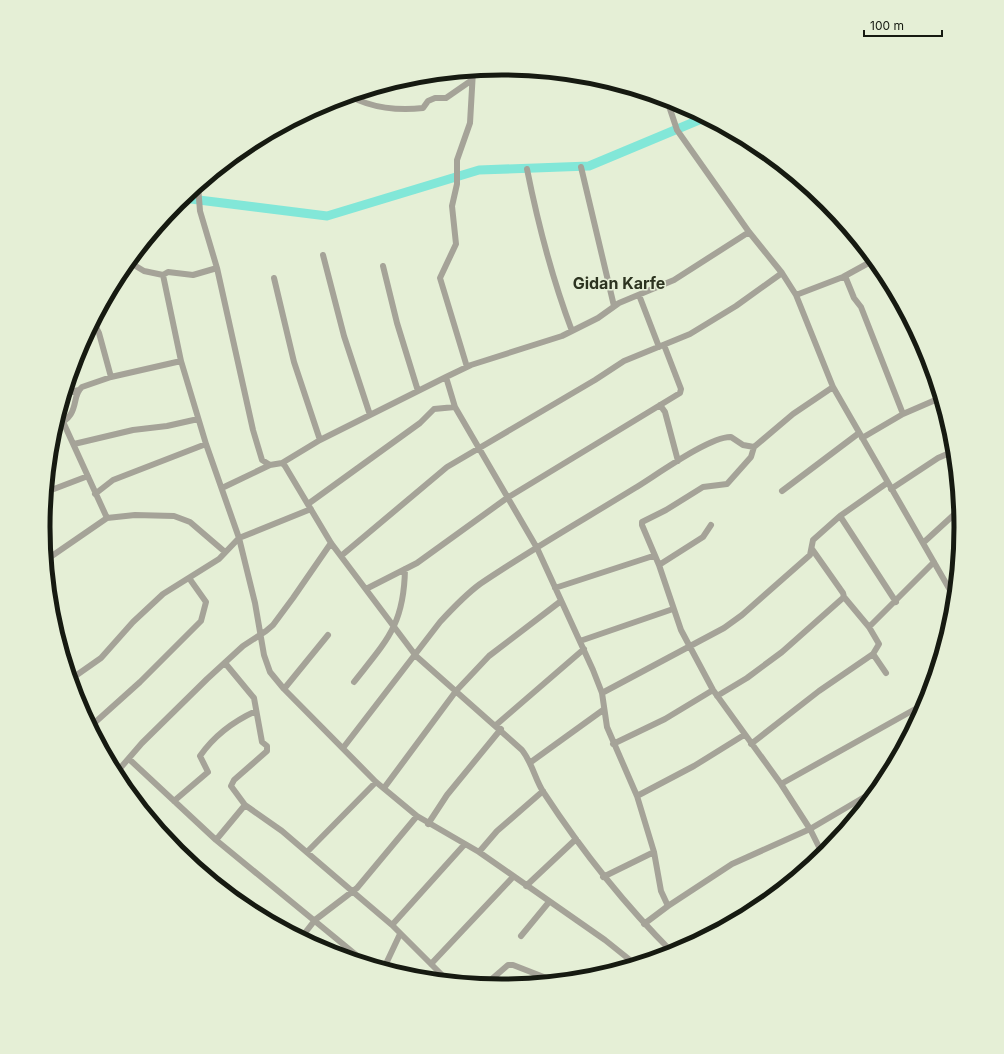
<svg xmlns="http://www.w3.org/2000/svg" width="1004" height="1054" viewBox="0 0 1004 1054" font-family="Inter,sans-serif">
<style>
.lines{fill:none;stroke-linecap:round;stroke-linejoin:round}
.river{stroke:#82e7d8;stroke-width:9}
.street{stroke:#a5a398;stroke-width:6}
.secondary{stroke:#848171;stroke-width:9}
.labels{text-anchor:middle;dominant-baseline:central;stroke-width:3;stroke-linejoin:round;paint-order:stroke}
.quarter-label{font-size:16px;font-weight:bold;fill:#2c3320;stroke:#e5efd6}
.rim{fill:none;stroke:#161a11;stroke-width:5}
</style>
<rect width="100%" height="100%" fill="#e5efd6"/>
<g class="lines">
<path class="river" d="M183,198L327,216L479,170L589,166L699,120L708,119"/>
<path class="street" d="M350,96C371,108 399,111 423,108L428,101L435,98H446L472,80
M667,100L677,130L749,232L782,273L796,295L833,387L954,597
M581,167L614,306
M527,169C538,224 552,278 572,331
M198,186L200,211L217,268L253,430L262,460L270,465L282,463L285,466L331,543L416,656L522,750C533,764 535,780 544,793C582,851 624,904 673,953
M323,255L344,336L370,415
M129,262L144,271L163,275L168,272L193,275L217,268
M383,266L397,323L418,391
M163,275L181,361L206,444L239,538L255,603L264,655L270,672L284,689L376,782L417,816L479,852L605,940L635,964
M845,276L854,298L861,307L903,414
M274,278L294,362L320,440
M639,295L659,347
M796,295L843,277L874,260
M92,325L96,327L99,333L111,377
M467,367L440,278L456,244L452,206L457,184V160L470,123L473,71
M446,377L455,407L537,548L593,670L602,693L607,727L637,796L654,852L661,891L668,906
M65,393L79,390
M660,405L665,412L678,461
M59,413L107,518
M55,426C82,415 70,397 82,387L111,377L181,361
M862,438L903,414L940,398
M74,444L133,430L167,426L198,419
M754,447L751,457L727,484L703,487L666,510L642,522V525L659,565L681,630L713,690L781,784L810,829L823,855
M282,463L320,440L446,377L471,365L562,336L598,318L619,303L674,280L749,232
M222,488L270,465
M891,489L938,458L954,451
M782,491L859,433
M46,492L88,476
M95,494L113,480L206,444
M308,504L420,423L434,409L455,407
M840,516L896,602
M923,543L959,510
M341,556L447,467L595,380L624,361L690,334L736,306L782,273
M46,560L107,518L135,515L174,516L190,522L225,552
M659,565L703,537L711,525
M555,588L653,556
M949,588L956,583
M366,589L417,563L507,498L680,393L681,389L664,345
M869,627L934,562
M580,641L673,609
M873,654L886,673
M225,663L254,698L262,742L267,746V751L234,780L231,786L245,805L282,831L352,891L392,925L448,981
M71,679L101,658L133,622L163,594L219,559L239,538L311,509
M354,682C387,640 404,625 405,569
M284,689L328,635
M602,693L724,628L742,615L810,555L813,540L840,516L887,483
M717,696L747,678L782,652L844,597
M496,725L584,649
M91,726L140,682L201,621L206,602L189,578
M613,744L665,719L713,690
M751,744L819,691L873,654L879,644L869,627L844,597L843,593L812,549
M343,748L440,622C452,609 465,595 480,584C530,550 583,520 635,488C655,476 710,436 731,437L743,445L754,447L793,414L833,387
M129,759L216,840L366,963
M531,762L603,710
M116,773L142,743L207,679L243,646L266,631L273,625L293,598L331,543
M781,784L926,703
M384,788L456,691L489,656L561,601
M637,796L694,766L744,735
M174,801L208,772L200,756C214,736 234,721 256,711
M428,824L447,795L501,729
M216,840L245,805
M307,852L376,782
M479,852L497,831L543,791
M603,877L654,852
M526,886L576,839
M644,924L668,906L732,864L810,829L878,789
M392,925L464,845
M521,936L549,902
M301,938L315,920L357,888L417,816
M431,964L513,877
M384,968L400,934
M486,984L508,965H513L554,981"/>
<path class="secondary" d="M76,697L85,716"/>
</g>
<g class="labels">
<g class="quarter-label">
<text x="619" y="283">Gidan Karfe</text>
</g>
</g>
<path d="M0 0H1004V1054H0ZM50 527a452 452 0 1 1 904 0a452 452 0 1 1-904 0Z" fill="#e5efd6" fill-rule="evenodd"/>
<path class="rim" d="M50 527a452 452 0 1 1 904 0a452 452 0 1 1-904 0Z"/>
<path d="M864 30v6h78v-6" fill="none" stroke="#161a11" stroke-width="2"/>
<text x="870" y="30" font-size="12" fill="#161a11" stroke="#e5efd6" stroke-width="3" paint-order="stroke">100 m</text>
</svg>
